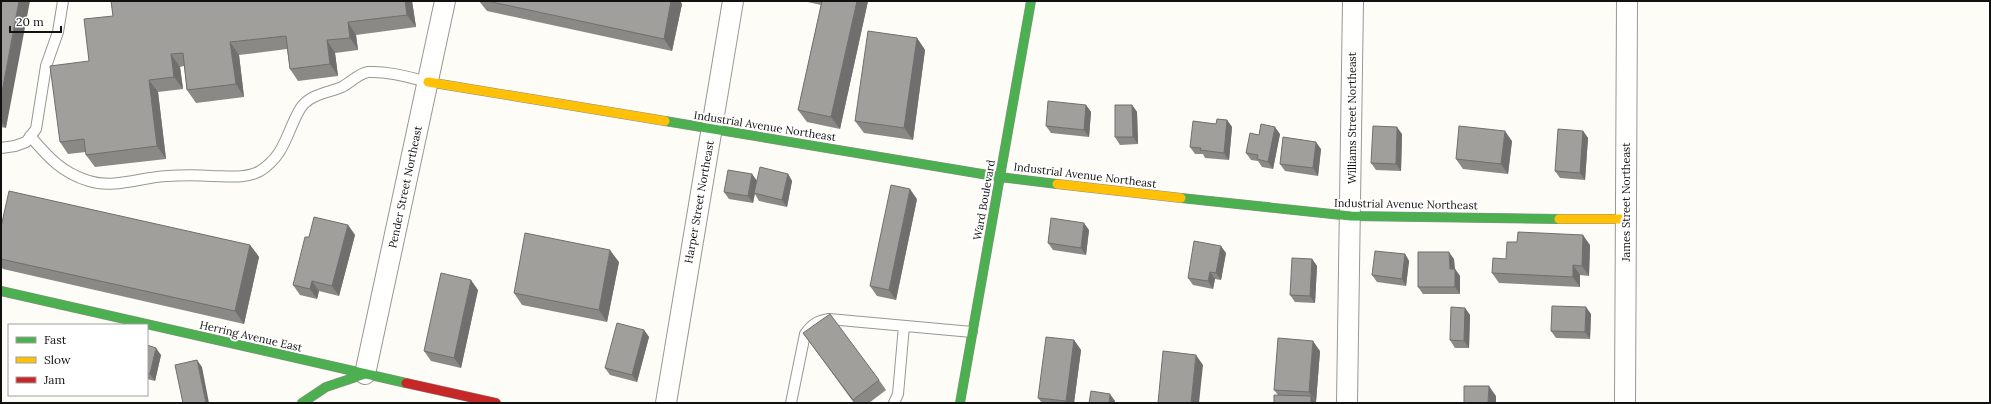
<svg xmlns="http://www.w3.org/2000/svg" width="1991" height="404" viewBox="0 0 1991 404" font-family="Lora,serif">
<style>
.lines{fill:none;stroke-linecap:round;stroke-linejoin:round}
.lane-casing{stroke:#979795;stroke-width:12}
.street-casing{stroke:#979795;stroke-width:22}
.fast-casing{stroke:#8e8d8b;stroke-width:10}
.slow-casing{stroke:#8e8d8b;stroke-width:10}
.jam-casing{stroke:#8e8d8b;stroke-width:10}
.lane{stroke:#fffffe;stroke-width:10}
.street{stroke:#fffffe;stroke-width:20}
.fast{stroke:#4caf50;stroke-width:9}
.slow{stroke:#ffc107;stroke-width:9}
.jam{stroke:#c62828;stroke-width:9}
.wall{fill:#8a8986}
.shaded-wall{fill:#716f6d}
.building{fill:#a19f9c;stroke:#716f6d}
.labels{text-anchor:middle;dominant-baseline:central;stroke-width:4;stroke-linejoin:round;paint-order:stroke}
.street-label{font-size:11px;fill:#111;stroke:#fff}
</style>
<rect width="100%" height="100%" fill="#fdfcf7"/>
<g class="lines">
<defs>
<path id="lane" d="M30,136C48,157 62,173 89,181C114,189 142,177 167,176C182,175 198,175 212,176C227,176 246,179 260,171C286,154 286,133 300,109C309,94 328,93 342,87C350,83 359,73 368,72C388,71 408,77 428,82
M1,148L15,146L26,142L36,129L46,66L58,32L63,1
M791,403L805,334C812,324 817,321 829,319L972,332
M894,403L898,394L904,326"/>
<path id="street" d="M365,374L445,1
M666,403L733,1
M1347,403L1353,1
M1625,403L1627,1"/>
<path id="fast" d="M665,121L1000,177L1057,184
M1181,198L1351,216L1559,219
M1,291L406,383
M302,403L326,387L365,374
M960,403L1031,1"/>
<path id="slow" d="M428,82L665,121
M1057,184L1181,198
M1559,219H1626"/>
<path id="jam" d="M406,383L496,403"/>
</defs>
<use href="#lane" class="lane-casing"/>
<use href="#street" class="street-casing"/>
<use href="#fast" class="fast-casing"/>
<use href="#slow" class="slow-casing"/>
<use href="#jam" class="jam-casing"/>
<use href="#lane" class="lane"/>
<use href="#street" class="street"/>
<use href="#fast" class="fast"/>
<use href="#slow" class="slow"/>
<use href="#jam" class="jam"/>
</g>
<path class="wall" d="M1,1L6,128L1,127Z
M111,1H412L416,27L356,35L358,50L335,53L338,76L298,81L290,69L287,49L239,55L244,97L196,103L187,90L184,66L180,67L183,89L158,92L166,159L95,167L86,155V152L68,154L60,142L113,16Z
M479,1H680L682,4L672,51L487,11Z
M803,1H868L840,129L807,122L798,110L821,5Z
M917,38L925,50L913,140L864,133L855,121Z
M1086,105L1091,112L1089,137L1051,133L1046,126Z
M1132,105L1137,112L1138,144L1120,145L1115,137Z
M1227,120L1232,127L1229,160L1205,158L1203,154H1195L1190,147Z
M1583,131L1588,138L1585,180L1560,178L1555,171Z
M1280,134L1273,169L1262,167L1258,161L1251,160L1246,153L1259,135Z
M1402,134L1401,171L1376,170L1371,163Z
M1512,141L1508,174L1463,169L1456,159Z
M1321,149L1318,176L1285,171L1280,164Z
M752,174L757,181L788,174L792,181L787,207L759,201L755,194L753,203L729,199L724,192Z
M917,199L896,300L877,296L870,286Z
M348,225L355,235L339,296L319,291L317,299L300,295L293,285L309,237Z
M1,227L250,245L259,257L244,324L3,269L1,266Z
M1089,230L1086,255L1053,250L1048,243Z
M1590,245L1589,276L1580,275V287L1499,283L1492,273L1506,259Z
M1226,253L1221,280L1215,279L1213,289L1193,285L1188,278Z
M1405,254L1409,261L1406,286L1377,282L1372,275Z
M1312,259L1317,266L1315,303L1295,302L1290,295Z
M1454,259L1455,269L1460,276V294H1423L1418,287Z
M619,262L607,322L522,305L514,293Z
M478,290L461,368L431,361L424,351Z
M1465,308L1470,315L1469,348H1455L1450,340Z
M1591,314L1590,339L1556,338L1551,331Z
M644,330L649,337L637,382L610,375L605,368Z
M803,333L879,380L886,390L869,403H854Z
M1074,340L1081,350L1074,403H1042L1038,398Z
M147,345L161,355L155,381L147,379Z
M1320,351L1316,402H1315L1316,403H1274L1278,395L1274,390Z"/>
<path class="shaded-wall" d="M19,1H30L6,128L1,121V97Z
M405,1H412L416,27L407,15Z
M671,1H680L682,4L672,51L664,39Z
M857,1H868L840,129L831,117Z
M348,22L356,35L358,50L350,38Z
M917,38L925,50L913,140L904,128Z
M327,40L335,53L338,76L330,64Z
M230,42L239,55L244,97L236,84Z
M171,54L180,67L183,89L174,77Z
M149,80L158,92L166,159L157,146Z
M1086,105L1091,112L1089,137L1084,130Z
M1132,105L1137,112L1138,144L1133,137Z
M1227,120L1232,127L1229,160L1224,153Z
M1275,127L1280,134L1273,169L1268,162Z
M1397,127L1402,134L1401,171L1396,164Z
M1505,131L1512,141L1508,174L1501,164Z
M1583,131L1588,138L1585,180L1580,173Z
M1316,142L1321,149L1318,176L1313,168Z
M752,174L757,181L753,203L748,196Z
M788,174L792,181L787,207L782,200Z
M910,189L917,199L896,300L889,290Z
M1084,223L1089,230L1086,255L1081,248Z
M348,225L355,235L339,296L332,286Z
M1583,235L1590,245L1589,276L1582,266Z
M250,245L259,257L244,324L235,311Z
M1221,246L1226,253L1221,280L1216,273Z
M610,250L619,262L607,322L599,310Z
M1449,252L1454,259L1455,276L1450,269Z
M1405,254L1409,261L1406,286L1402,279Z
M1312,259L1317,266L1315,303L1310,296Z
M1573,265L1580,275V287L1573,277Z
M1455,269L1460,276V294L1455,287Z
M1210,272L1215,279L1213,289L1208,281Z
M471,280L478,290L461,368L454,358Z
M312,281L319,291L317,299L310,289Z
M1586,307L1591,314L1590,339L1585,332Z
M1465,308L1470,315L1469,348L1464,341Z
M644,330L649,337L637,382L632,375Z
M1074,340L1081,350L1074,403H1067L1066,401Z
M1313,341L1320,351L1316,402L1309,392Z
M156,348L161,355L155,381L150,374Z
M1196,355L1203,365L1199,403H1191Z
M197,360L202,367L209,403H206Z
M1489,386L1496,396V403H1488Z
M1110,394L1115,401V403H1109Z
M1311,396L1316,403H1311Z"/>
<path class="building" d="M1,1H19L1,97Z
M111,1H405L407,15L348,22L350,38L327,40L330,64L290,69L286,36L230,42L236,84L187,90L183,53L171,54L174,77L149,80L157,146L86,155L84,139L60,142L50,66L89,61L84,19L113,16Z
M487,1H671L664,39Z
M822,1H857L831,117L798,110Z
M868,31L917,38L904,128L855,121Z
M1048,101L1086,105L1084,130L1046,126Z
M1115,105H1132L1133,137H1115Z
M1217,119L1227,120L1224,153L1200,150L1201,148L1190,147L1193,121L1216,124Z
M1261,124L1275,127L1268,162L1257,159L1258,155L1246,153L1250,133L1259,135Z
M1373,126L1397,127L1396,164L1371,163Z
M1459,126L1505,131L1501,164L1456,159Z
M1558,129L1583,131L1580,173L1555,171Z
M1283,137L1316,142L1313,168L1280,164Z
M760,167L788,174L782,200L754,193Z
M728,170L752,174L748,196L724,192Z
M891,185L910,189L889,290L870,286Z
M9,191L250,245L235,311L1,259V227Z
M314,217L348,225L332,286L312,281L310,289L293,285L305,237H309Z
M1051,218L1084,223L1081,248L1048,243Z
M1518,232L1583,235L1582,266L1573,265V277L1492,273L1493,258L1506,259L1507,242H1517Z
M525,233L610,250L599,310L514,293Z
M1194,241L1221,246L1216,273L1210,272L1208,281L1188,278Z
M1375,251L1405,254L1402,279L1372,275Z
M1418,252H1449L1450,269H1455V287H1418Z
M1292,258L1312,259L1310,296L1290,295Z
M441,273L471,280L454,358L424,351Z
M1552,306L1586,307L1585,332L1551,331Z
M1451,307L1465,308L1464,341L1450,340Z
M830,314L879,380L853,400L803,333Z
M617,323L644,330L632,375L605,368Z
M1046,337L1074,340L1066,401L1038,398Z
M1278,338L1313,341L1309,392L1274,390Z
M147,345L156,348L150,374L147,373Z
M1163,351L1196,355L1191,403H1158Z
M197,360L206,403H183L175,365Z
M1464,386H1489L1488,403H1464Z
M1091,391L1110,394L1109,403H1089Z
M1274,395L1311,396V403H1274Z"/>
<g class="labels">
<g class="street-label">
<text transform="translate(1352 118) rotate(-90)">Williams Street Northeast</text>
<text transform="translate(765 126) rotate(9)">Industrial Avenue Northeast</text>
<text transform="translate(1085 175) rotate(7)">Industrial Avenue Northeast</text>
<text transform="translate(405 187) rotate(-78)">Pender Street Northeast</text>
<text transform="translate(984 200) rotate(-80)">Ward Boulevard</text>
<text transform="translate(699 202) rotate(-80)">Harper Street Northeast</text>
<text transform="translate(1626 202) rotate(-90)">James Street Northeast</text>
<text transform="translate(1406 204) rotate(1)">Industrial Avenue Northeast</text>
<text transform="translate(251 336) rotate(13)">Herring Avenue East</text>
</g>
</g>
<rect width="1991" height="404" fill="none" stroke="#111111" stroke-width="4"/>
<rect x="8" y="324" width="140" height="72" fill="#ffffff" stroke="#a0a0a0"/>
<rect x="16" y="337" width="20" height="6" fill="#4caf50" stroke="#a0a0a0"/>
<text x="44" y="344" font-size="12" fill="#111111">Fast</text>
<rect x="16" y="357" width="20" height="6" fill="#ffc107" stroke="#a0a0a0"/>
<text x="44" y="364" font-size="12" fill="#111111">Slow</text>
<rect x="16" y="377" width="20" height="6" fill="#c62828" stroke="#a0a0a0"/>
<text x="44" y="384" font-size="12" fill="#111111">Jam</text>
<path d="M10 26v6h51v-6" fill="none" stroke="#111111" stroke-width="2"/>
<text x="16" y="26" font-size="12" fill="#111111" stroke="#ffffff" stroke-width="3" paint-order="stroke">20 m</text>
</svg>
